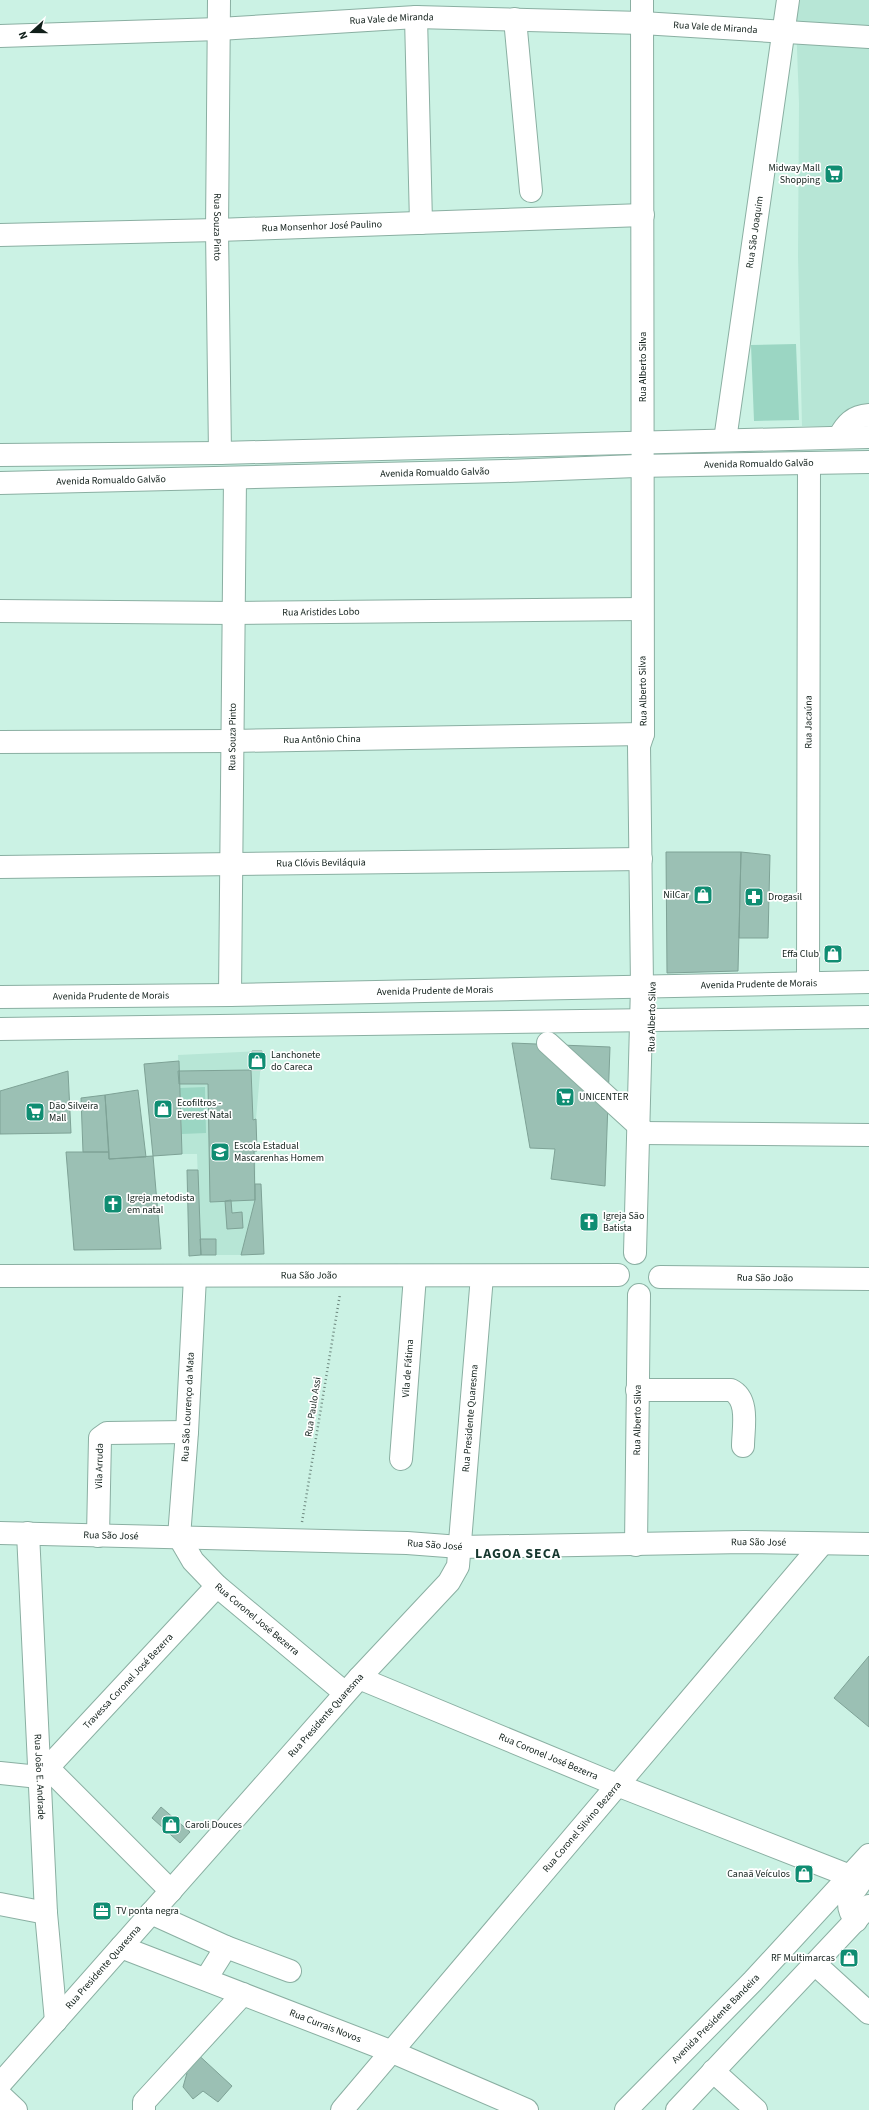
<svg xmlns="http://www.w3.org/2000/svg" width="869" height="2110" viewBox="0 0 869 2110" font-family="'Source Sans 3',sans-serif">
<style>
.built{fill:#b7e6d6}
.green{fill:#9bd6c3}
.building{fill:#9bc0b4;stroke:#7ea296}
.lines{fill:none;stroke-linecap:round;stroke-linejoin:round}
.minor-casing{stroke:#8aafa2;stroke-width:24}
.major-casing{stroke:#8aafa2;stroke-width:24}
.path{stroke:#6c867d;stroke-width:2.5;stroke-dasharray:1 3;stroke-linecap:butt}
.minor{stroke:#fff;stroke-width:22}
.major{stroke:#fff;stroke-width:22}
.labels{text-anchor:middle;dominant-baseline:central;stroke-width:3.5;stroke-linejoin:round;paint-order:stroke}
.street-label{font-size:10px;fill:#111f1a;stroke:#fff}
.poi-label{font-size:10px;fill:#111f1a;stroke:#fff;text-anchor:start}
.district-label{font-size:14px;font-weight:bold;letter-spacing:1px;fill:#15372e;stroke:#fff}
</style>
<rect width="100%" height="100%" fill="#cbf2e4"/>
<path class="built" d="M800,0H869V405L846,411L831,426H802L798,256L799,103L796,22Z
M262,1051L256,1119L255,1200L241,1255H201L197,1154H182L178,1055Z"/>
<path class="green" d="M796,344L799,420L754,421L751,345Z
M205,1087L206,1133L182,1134L180,1088Z"/>
<path class="building" d="M666,852H741L738,971L667,973Z
M741,852L770,855L768,938H739Z
M512,1043L610,1047L605,1186L551,1179L555,1149L530,1148Z
M252,1051H262L261,1070H251Z
M179,1061L182,1154L153,1156L144,1064Z
M251,1070L253,1120L256,1119L257,1151H254L255,1200L210,1202L208,1084H179L178,1071Z
M68,1071L71,1133L0,1134V1091Z
M138,1090L146,1157L109,1159L105,1095Z
M105,1095L109,1152H83L81,1098Z
M66,1152H109V1159L153,1156L161,1249L74,1250Z
M187,1170H198L201,1255L189,1256Z
M255,1184H261L264,1254L241,1255L255,1200Z
M231,1200L232,1213L242,1212L243,1228L227,1229L225,1201Z
M200,1239H216V1255H201Z
M869,1656V1727L834,1698Z
M161,1807L190,1832L180,1843L152,1818Z
M193,2050L232,2086L218,2102L203,2091L193,2099L183,2087L187,2073L179,2066Z"/>
<g class="lines">
<defs>
<g id="minor">
<path id="s1" d="M219,0L217,230L220,453"/>
<path d="M416,17L421,223"/>
<path d="M515,19L531,191"/>
<path id="s2" d="M0,36L219,29L416,17L642,23L869,37"/>
<path id="s3" d="M0,235L217,230L643,215"/>
<path d="M839,437C846,424 853,416 869,415"/>
<path id="s4" d="M725,440L788,0"/>
<path id="s5" d="M0,611L233,613L642,609"/>
<path id="s6" d="M0,742L232,741L643,734"/>
<path id="s7" d="M0,867L641,859"/>
<path id="s8" d="M808,982L809,463"/>
<path id="s9" d="M230,995L235,478"/>
<path d="M548,1043L640,1127"/>
<path d="M640,1133L869,1135"/>
<path d="M635,1253L642,986L639,746L643,734L642,0"/>
<path id="s10" d="M0,1276L618,1275"/>
<path id="s11" d="M195,1277L187,1432L179,1537L193,1561L217,1586L345,1693"/>
<path id="s12" d="M660,1277L869,1279"/>
<path d="M637,1390H731C750,1399 743,1429 743,1446"/>
<path id="s13" d="M401,1459L415,1276"/>
<path id="s14" d="M28,1533L46,1913L56,2021"/>
<path id="s15" d="M98,1536L100,1438L107,1433L187,1432"/>
<path id="s16" d="M636,1545L639,1295"/>
<path id="s17" d="M359,1678L617,1785L850,1876"/>
<path d="M48,1768L171,1891"/>
<path id="s18" d="M0,1773L39,1777L217,1586"/>
<path d="M0,1904L46,1913"/>
<path d="M151,1913L226,1947"/>
<path id="s19" d="M121,1947L390,2051L527,2110"/>
<path d="M815,1964L869,2013"/>
<path d="M206,1979L226,1947L290,1971"/>
<path d="M713,2071L756,2110"/>
<path id="s20" d="M0,2084L359,1678L449,1582L458,1566L482,1276"/>
<path d="M0,2095L16,2110"/>
<path d="M144,2110V2102L243,1994"/>
<path id="s21" d="M342,2110L822,1544"/>
</g>
<g id="major">
<path d="M0,455L220,453L869,437"/>
<path id="s22" d="M0,483L505,471L636,466L869,462"/>
<path id="s23" d="M0,997L230,995L869,982"/>
<path d="M0,1029L869,1017"/>
<path id="s24" d="M0,1533L407,1543L460,1547L744,1542L869,1544"/>
<path d="M856,1921C841,1901 853,1894 865,1876"/>
<path id="s25" d="M626,2110L753,1981L869,1855"/>
<path d="M677,2110L869,1906"/>
</g>
</defs>
<use href="#minor" class="minor-casing"/>
<use href="#major" class="major-casing"/>
<path class="path" d="M302,1522L340,1294"/>
<use href="#minor" class="minor"/>
<use href="#major" class="major"/>
</g>
<defs>
<symbol id="supermarket-square" viewBox="-11 -11 22 22"><rect x="-9" y="-9" width="18" height="18" rx="4" fill="#0f8d72" stroke="#fff"/><path d="M-6-5.5h2.5l.6 2H6L4.5 2H-2.5L-4.4-4H-6ZM-1.5 3.2a1.3 1.3 0 1 0 .1 0ZM3 3.2a1.3 1.3 0 1 0 .1 0Z" fill="#fff"/></symbol>
<symbol id="shop-square" viewBox="-11 -11 22 22"><rect x="-9" y="-9" width="18" height="18" rx="4" fill="#0f8d72" stroke="#fff"/><path d="M-5-2.5h2.3a2.7 3.5 0 0 1 5.4 0H5L5.5 6h-11ZM-1.5-2.5h3a1.5 2.3 0 0 0-3 0Z" fill="#fff"/></symbol>
<symbol id="pharmacy-square" viewBox="-11 -11 22 22"><rect x="-9" y="-9" width="18" height="18" rx="4" fill="#0f8d72" stroke="#fff"/><path d="M-2-6h4v4h4v4h-4v4h-4v-4h-4v-4h4Z" fill="#fff"/></symbol>
<symbol id="school-square" viewBox="-11 -11 22 22"><rect x="-9" y="-9" width="18" height="18" rx="4" fill="#0f8d72" stroke="#fff"/><path d="M0-5L7-2L0 1L-7-2ZM-4 1L0 2.5L4 1V4Q0 6-4 4Z" fill="#fff"/></symbol>
<symbol id="church-square" viewBox="-11 -11 22 22"><rect x="-9" y="-9" width="18" height="18" rx="4" fill="#0f8d72" stroke="#fff"/><path d="M-1.2-6h2.4v3.5h3.3v2.4h-3.3V6h-2.4V-.1h-3.3v-2.4h3.3Z" fill="#fff"/></symbol>
<symbol id="office-square" viewBox="-11 -11 22 22"><rect x="-9" y="-9" width="18" height="18" rx="4" fill="#0f8d72" stroke="#fff"/><path d="M-6-3h4V-5.5h4V-3h4V5H-6ZM-1-4.5V-3h2v-1.5ZM-6 0V1H6V0Z" fill="#fff"/></symbol>
</defs>
<g fill-rule="evenodd">
<use href="#supermarket-square" x="823" y="163" width="22" height="22"/>
<use href="#shop-square" x="692" y="884" width="22" height="22"/>
<use href="#pharmacy-square" x="743" y="886" width="22" height="22"/>
<use href="#shop-square" x="822" y="943" width="22" height="22"/>
<use href="#shop-square" x="246" y="1050" width="22" height="22"/>
<use href="#supermarket-square" x="554" y="1086" width="22" height="22"/>
<use href="#shop-square" x="152" y="1098" width="22" height="22"/>
<use href="#supermarket-square" x="24" y="1101" width="22" height="22"/>
<use href="#school-square" x="209" y="1141" width="22" height="22"/>
<use href="#church-square" x="102" y="1193" width="22" height="22"/>
<use href="#church-square" x="578" y="1211" width="22" height="22"/>
<use href="#shop-square" x="160" y="1814" width="22" height="22"/>
<use href="#shop-square" x="793" y="1863" width="22" height="22"/>
<use href="#office-square" x="91" y="1900" width="22" height="22"/>
<use href="#shop-square" x="838" y="1947" width="22" height="22"/>
</g>
<g class="labels">
<g class="street-label">
<text stroke="none"><textPath href="#s2" startOffset="392">Rua Vale de Miranda</textPath></text>
<text stroke="none"><textPath href="#s2" startOffset="716">Rua Vale de Miranda</textPath></text>
<text stroke="none"><textPath href="#s3" startOffset="322">Rua Monsenhor José Paulino</textPath></text>
<text stroke="none"><textPath href="#s1" startOffset="227">Rua Souza Pinto</textPath></text>
<text stroke="none"><textPath href="#s4" startOffset="210">Rua São Joaquim</textPath></text>
<text transform="translate(643 367) rotate(-90)">Rua Alberto Silva</text>
<text stroke="none"><textPath href="#s22" startOffset="759">Avenida Romualdo Galvão</textPath></text>
<text stroke="none"><textPath href="#s22" startOffset="435">Avenida Romualdo Galvão</textPath></text>
<text stroke="none"><textPath href="#s22" startOffset="111">Avenida Romualdo Galvão</textPath></text>
<text stroke="none"><textPath href="#s5" startOffset="321">Rua Aristides Lobo</textPath></text>
<text transform="translate(643 691) rotate(-91)">Rua Alberto Silva</text>
<text stroke="none"><textPath href="#s8" startOffset="260">Rua Jacaúna</textPath></text>
<text stroke="none"><textPath href="#s9" startOffset="258">Rua Souza Pinto</textPath></text>
<text stroke="none"><textPath href="#s6" startOffset="322">Rua Antônio China</textPath></text>
<text stroke="none"><textPath href="#s7" startOffset="321">Rua Clóvis Beviláquia</textPath></text>
<text stroke="none"><textPath href="#s23" startOffset="759">Avenida Prudente de Morais</textPath></text>
<text stroke="none"><textPath href="#s23" startOffset="435">Avenida Prudente de Morais</textPath></text>
<text stroke="none"><textPath href="#s23" startOffset="111">Avenida Prudente de Morais</textPath></text>
<text transform="translate(652 1017) rotate(-89)">Rua Alberto Silva</text>
<text stroke="none"><textPath href="#s10" startOffset="309">Rua São João</textPath></text>
<text stroke="none"><textPath href="#s12" startOffset="105">Rua São João</textPath></text>
<text stroke="none"><textPath href="#s13" startOffset="91">Vila de Fátima</textPath></text>
<text transform="translate(188 1407) rotate(-87)">Rua São Lourenço da Mata</text>
<text transform="translate(313 1407) rotate(-81)">Rua Paulo Assi</text>
<text stroke="none"><textPath href="#s20" startOffset="840">Rua Presidente Quaresma</textPath></text>
<text stroke="none"><textPath href="#s16" startOffset="125">Rua Alberto Silva</textPath></text>
<text stroke="none"><textPath href="#s15" startOffset="70">Vila Arruda</textPath></text>
<text stroke="none"><textPath href="#s24" startOffset="111">Rua São José</textPath></text>
<text stroke="none"><textPath href="#s24" startOffset="759">Rua São José</textPath></text>
<text stroke="none"><textPath href="#s24" startOffset="435">Rua São José</textPath></text>
<text stroke="none"><textPath href="#s11" startOffset="375">Rua Coronel José Bezerra</textPath></text>
<text stroke="none"><textPath href="#s18" startOffset="170">Travessa Coronel José Bezerra</textPath></text>
<text stroke="none"><textPath href="#s20" startOffset="492">Rua Presidente Quaresma</textPath></text>
<text stroke="none"><textPath href="#s17" startOffset="205">Rua Coronel José Bezerra</textPath></text>
<text stroke="none"><textPath href="#s14" startOffset="244">Rua João E. Andrade</textPath></text>
<text stroke="none"><textPath href="#s21" startOffset="371">Rua Coronel Silvino Bezerra</textPath></text>
<text stroke="none"><textPath href="#s20" startOffset="156">Rua Presidente Quaresma</textPath></text>
<text stroke="none"><textPath href="#s25" startOffset="128">Avenida Presidente Bandeira</textPath></text>
<text stroke="none"><textPath href="#s19" startOffset="219">Rua Currais Novos</textPath></text>
</g>
<g class="poi-label">
<text x="820" y="168" text-anchor="end">Midway Mall<tspan x="820" dy="12">Shopping</tspan></text>
<text x="689" y="895" text-anchor="end">NilCar</text>
<text x="768" y="897">Drogasil</text>
<text x="819" y="954" text-anchor="end">Effa Club</text>
<text x="271" y="1055">Lanchonete<tspan x="271" dy="12">do Careca</tspan></text>
<text x="579" y="1097">UNICENTER</text>
<text x="177" y="1103">Ecofiltros -<tspan x="177" dy="12">Everest Natal</tspan></text>
<text x="49" y="1106">Dão Silveira<tspan x="49" dy="12">Mall</tspan></text>
<text x="234" y="1146">Escola Estadual<tspan x="234" dy="12">Mascarenhas Homem</tspan></text>
<text x="127" y="1198">Igreja metodista<tspan x="127" dy="12">em natal</tspan></text>
<text x="603" y="1216">Igreja São<tspan x="603" dy="12">Batista</tspan></text>
<text x="185" y="1825">Caroli Douces</text>
<text x="790" y="1874" text-anchor="end">Canaã Veículos</text>
<text x="116" y="1911">TV ponta negra</text>
<text x="835" y="1958" text-anchor="end">RF Multimarcas</text>
</g>
<g class="district-label">
<text x="518" y="1554">LAGOA SECA</text>
</g>
</g>
<g transform="translate(32 32) rotate(249)" stroke="#ffffff" stroke-width="3" paint-order="stroke">
<path d="M0-3L7 15L0 10L-7 15Z" fill="#111f1a"/>
<text y="-6" font-size="11" font-weight="bold" text-anchor="middle" fill="#111f1a">N</text>
</g>
</svg>
